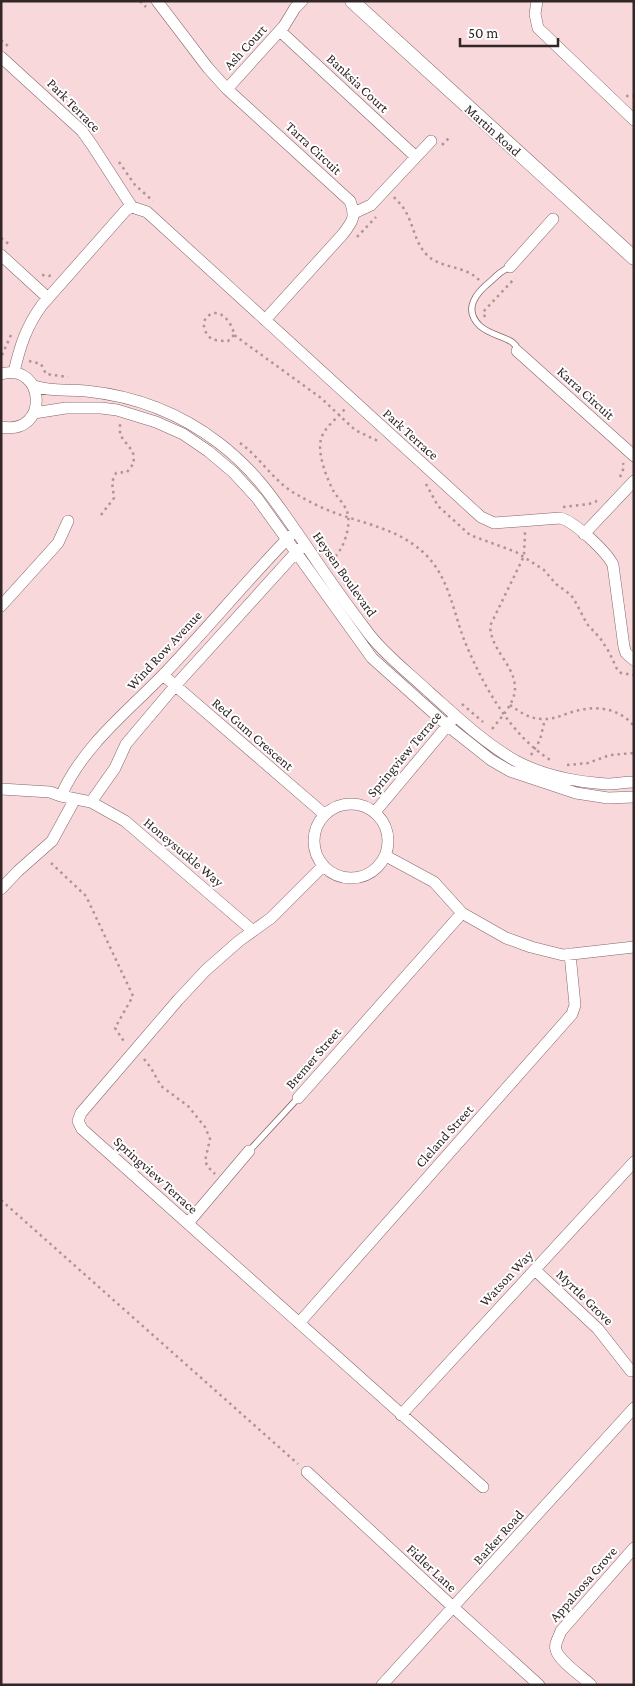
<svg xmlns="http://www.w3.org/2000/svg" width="635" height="1686" viewBox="0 0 635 1686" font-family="'Crimson Pro',serif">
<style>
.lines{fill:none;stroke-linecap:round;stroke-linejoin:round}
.service-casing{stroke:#836669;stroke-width:7}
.minor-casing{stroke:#836669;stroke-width:12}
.tertiary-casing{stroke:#836669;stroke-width:15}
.path{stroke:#ad9496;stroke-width:2.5;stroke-dasharray:2.5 4;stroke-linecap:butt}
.service{stroke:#fff;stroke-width:5.5}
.minor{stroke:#fff;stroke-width:11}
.tertiary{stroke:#fff;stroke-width:14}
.labels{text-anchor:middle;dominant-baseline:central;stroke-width:4;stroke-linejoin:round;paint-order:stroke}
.street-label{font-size:14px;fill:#322627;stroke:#fff}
</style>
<rect width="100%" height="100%" fill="#f9d8db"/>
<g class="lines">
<defs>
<path id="service" d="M510,267C502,270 497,275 491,281C477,292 462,309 480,326C489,334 502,336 512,342L516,346L517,351
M249,1151L298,1098"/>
<path id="minor" d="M157,1L208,68L227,89L350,201C356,217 353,221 343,234L265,320
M537,1L535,14L538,28L634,120
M280,31L416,157
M1,57L82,131L92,145L132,207L147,212L481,517L494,523L560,518C574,521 607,552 613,565L624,647L626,653L634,660
M227,89L284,26L295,8L302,1
M354,213L371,205L431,141
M1,255L48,298
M510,267L553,219
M517,351L634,456
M14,372C20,346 26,327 42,305L126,210L132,207
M1,374C45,361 51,436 1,427
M34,386C51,392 68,389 86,391C135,396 180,413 219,443C258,473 277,504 305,544C325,574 347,605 369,634C386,656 409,673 429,692C456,716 484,743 516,761C542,775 577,782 607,784C616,784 625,782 634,782
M34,413L66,408H101L117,410L156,422L183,434L208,451L233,472L257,498L372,658L448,726L491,760L510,771L576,793L608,798L634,797
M584,534L634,481
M1,606L58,543L68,521
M163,675L324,814
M1,789L50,792L61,796L91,802L125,821L253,931
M61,796C82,747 127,712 163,675C207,629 247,580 291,535
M91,802L115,768L126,744L175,686L300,548
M314 841a37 37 0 1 1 74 0a37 37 0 1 1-74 0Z
M375,812L453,719
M386,856L434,882L462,913L506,938L531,947L563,955L634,947
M323,866L271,918L239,941L206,970L178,1000L81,1113L78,1121L82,1129L483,1487
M1,889L18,871L52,841L75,799
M298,1098L462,913
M188,1223L249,1151
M535,1270L598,1329L631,1371
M299,1323L572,1014L575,1005L570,954
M401,1415L634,1162
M307,1472L454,1608L539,1685
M382,1685L634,1408
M591,1685C583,1677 559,1661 556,1650C554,1644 559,1637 561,1631L634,1548"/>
<path id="tertiary" d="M352,1L634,258"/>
</defs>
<use href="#service" class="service-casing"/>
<use href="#minor" class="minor-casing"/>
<use href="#tertiary" class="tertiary-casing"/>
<path class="path" d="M140,1L146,7
M1,40L8,46
M626,96H634
M442,145L451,136
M119,162L135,185L153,201
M394,197C397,201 402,205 404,209C414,224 414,242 427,255C441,269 465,265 479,280
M357,237L376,217
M1,238L9,244
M42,275L49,276L53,274
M485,317L483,312L515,278
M234,335L228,341C223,341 217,341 212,339C205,335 200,322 208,316C220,306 233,324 234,335L321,398L355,430L380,442
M2,355L11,335
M29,361L41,364L46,374L68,377
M240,443C261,458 274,482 296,494C311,503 328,511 344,516C374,526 403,532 426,555C448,577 453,609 463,637C481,682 510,736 552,761
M620,477L624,467L623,463
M426,484L438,506L470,535L516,552L544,570L556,584L571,595L576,603L587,624L600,638L609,652L617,669L621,673L634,675
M563,507L589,504L597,501
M101,515L114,498L112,482L116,473L127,472L134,463L133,452L120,435V423
M331,561C343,551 352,527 347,511C344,504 338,498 334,492C327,479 317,454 321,439C324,428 337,418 345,409
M342,575L367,609
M462,704L483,722
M510,705C520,712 530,719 542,719C553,720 562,715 572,712C595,705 618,707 634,726
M492,729C514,702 525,690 503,658C496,647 491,639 490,626L524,556L525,532
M531,755L540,740L545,719
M567,765L588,763L610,755L634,753
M51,863L86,896L133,996L115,1028L125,1043
M144,1059L151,1068L161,1086L188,1106L205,1127L210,1139L205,1161L208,1167L215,1174
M1,1200L298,1464"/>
<use href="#service" class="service"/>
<use href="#minor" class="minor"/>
<use href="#tertiary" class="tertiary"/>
</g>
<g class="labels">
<g class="street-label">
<text transform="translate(245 47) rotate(-47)">Ash Court</text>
<text transform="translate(358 83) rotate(43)">Banksia Court</text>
<text transform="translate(74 105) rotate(45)">Park Terrace</text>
<text transform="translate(493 130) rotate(42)">Martin Road</text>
<text transform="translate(314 148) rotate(43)">Tarra Circuit</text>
<text transform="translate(586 393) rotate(42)">Karra Circuit</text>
<text transform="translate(411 434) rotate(42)">Park Terrace</text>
<text transform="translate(345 574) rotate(55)">Heysen Boulevard</text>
<text transform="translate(164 650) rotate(-47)">Wind Row Avenue</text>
<text transform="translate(253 734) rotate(41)">Red Gum Crescent</text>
<text transform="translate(404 754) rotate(-50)">Springview Terrace</text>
<text transform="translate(184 852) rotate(40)">Honeysuckle Way</text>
<text transform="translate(313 1058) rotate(-49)">Bremer Street</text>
<text transform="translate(444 1136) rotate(-48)">Cleland Street</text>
<text transform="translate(156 1175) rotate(42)">Springview Terrace</text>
<text transform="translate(506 1278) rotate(-47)">Watson Way</text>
<text transform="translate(585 1297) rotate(44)">Myrtle Grove</text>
<text transform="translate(498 1537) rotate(-48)">Barker Road</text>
<text transform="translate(432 1568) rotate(43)">Fidler Lane</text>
<text transform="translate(583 1584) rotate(-49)">Appaloosa Grove</text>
</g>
</g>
<rect width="635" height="1686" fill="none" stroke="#322627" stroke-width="5"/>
<path d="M460 38v8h98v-8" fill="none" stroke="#322627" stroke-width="2.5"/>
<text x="468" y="38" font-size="15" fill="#322627" stroke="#ffffff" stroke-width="4" paint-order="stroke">50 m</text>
</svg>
